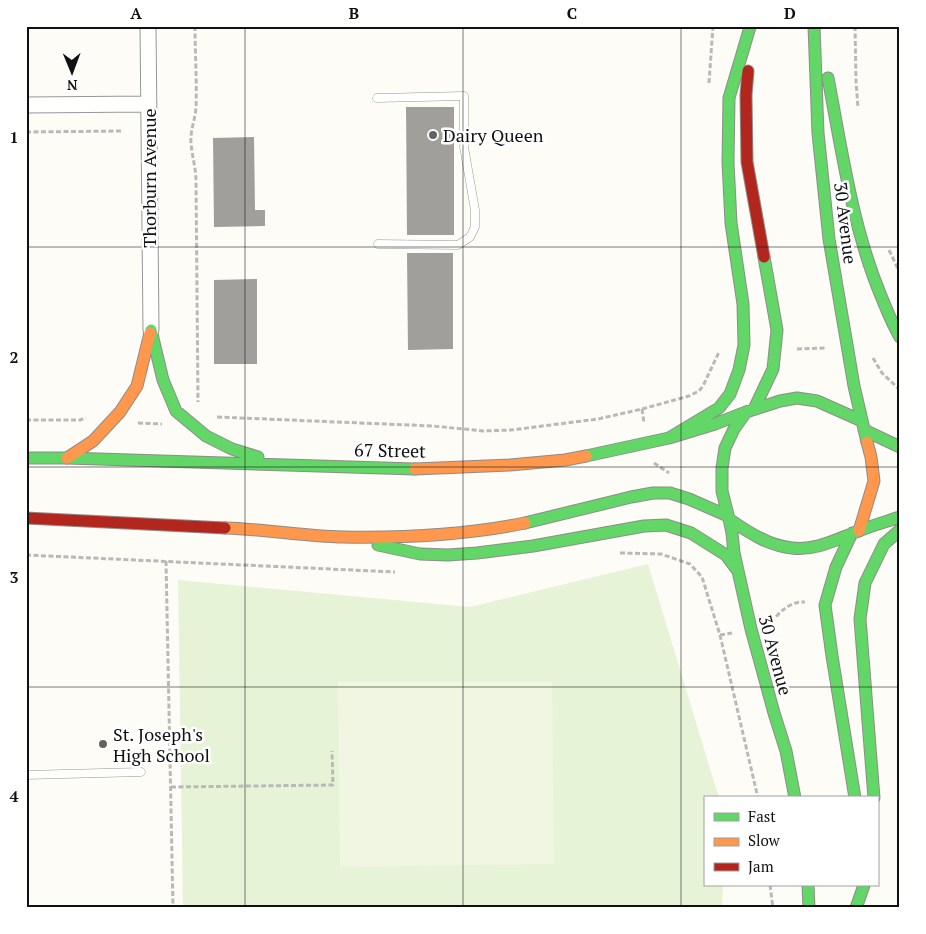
<svg xmlns="http://www.w3.org/2000/svg" width="926" height="934" viewBox="0 0 926 934" font-family="'PT Serif',serif">
<style>
.green{fill:#e7f3d7}
.pitch{fill:#f0f6e1}
.building{fill:#a19f9c}
.lines{fill:none;stroke-linecap:round;stroke-linejoin:round}
.lane-casing{stroke:#979795;stroke-width:9}
.street-casing{stroke:#979795;stroke-width:17}
.fast-casing{stroke:#8e8d8b;stroke-width:13}
.slow-casing{stroke:#8e8d8b;stroke-width:13}
.jam-casing{stroke:#8e8d8b;stroke-width:13}
.path{stroke:#b9b9b8;stroke-width:3;stroke-dasharray:5 2.5;stroke-linecap:butt}
.lane{stroke:#fffffe;stroke-width:8}
.street{stroke:#fffffe;stroke-width:15}
.fast{stroke:#63d668;stroke-width:11}
.slow{stroke:#ff974d;stroke-width:11}
.jam{stroke:#b3261e;stroke-width:11}
.grid{fill:none;stroke:#111;stroke-width:1;stroke-opacity:0.55}
.poi-dot{fill:#646362;stroke:#fff;stroke-width:2}
.labels{text-anchor:middle;dominant-baseline:central;stroke-width:5;stroke-linejoin:round;paint-order:stroke}
.poi-label{font-size:18px;fill:#111;stroke:#fff;text-anchor:start}
.street-label{font-size:18px;fill:#111;stroke:#fff}
.neatline{fill:none;stroke:#111;stroke-width:2}
.grid-label{font-size:16px;text-anchor:middle;font-weight:bold;fill:#111}
</style>
<rect width="100%" height="100%" fill="#fdfcf7"/>
<path class="green" d="M648,564L719,798H705V885H723L722,908H183L178,580L470,607Z"/>
<path class="pitch" d="M338,682H552L554,864L340,867Z"/>
<path class="building" d="M406,107H454V235H407Z
M254,137L255,210H265V226L214,227L213,138Z
M407,253H453V349L408,350Z
M257,279V364H214V280Z"/>
<g class="lines">
<defs>
<path id="lane" d="M377,98L464,96V147L475,210V227L470,237L458,245L378,244
M26,775L141,772"/>
<path id="street" d="M148,26L151,330
M26,105L149,104"/>
<path id="fast" d="M814,26L818,133L829,239L854,386L867,442
M828,78C842,151 852,226 881,296C887,310 892,324 900,337
M151,330L163,380L176,411L206,436L232,449L258,457
M754,409L773,369L777,330L764,257
M862,421L817,401L797,398L780,401L746,412L734,429L725,448L722,468V491L729,519C748,532 769,546 792,548C815,551 835,540 856,532C870,526 885,522 900,517
M864,430L900,447
M669,438L719,408L730,394L739,370L744,345L743,304L731,223L728,162L729,98L750,27
M586,456L669,438L715,424L746,412
M26,458H67L415,469
M729,519L732,533L734,553L751,629L774,713L786,751L795,798
M525,523L631,497L653,493H670L689,499L728,516
M852,533L836,567L825,605L832,656L855,798
M378,545L420,554L448,555L477,553L533,546L644,526L666,525L691,533L726,555L738,571
M874,798L860,619L865,583L884,544L900,530
M808,885L809,908
M856,908L864,885"/>
<path id="slow" d="M67,458L93,441L120,412L137,386L150,333
M415,469L510,465L565,460L586,456
M225,528C264,529 303,536 343,537C402,538 466,535 525,523
M859,531L874,481L871,457L867,442"/>
<path id="jam" d="M748,71L746,95L747,162L764,257
M26,518L225,528"/>
</defs>
<use href="#lane" class="lane-casing"/>
<use href="#street" class="street-casing"/>
<use href="#fast" class="fast-casing"/>
<use href="#slow" class="slow-casing"/>
<use href="#jam" class="jam-casing"/>
<path class="path" d="M195,26C195,53 197,81 196,108C195,120 190,131 191,143C192,156 196,168 196,182L198,402
M855,26L856,81L858,108
M709,83L713,26
M26,132L122,131
M889,250L900,273
M797,349L825,348
M873,358L882,373L900,390
M642,409L644,423
M217,417L433,426L483,431L511,430L598,419L642,409L689,396L699,391L703,386L719,352
M26,420H80L86,418
M138,423L162,424
M654,463L669,473
M620,553L661,554L690,564L702,577L720,635L758,798
M26,555L395,572
M166,561L173,908
M771,622C780,612 790,601 805,602
M720,635L732,633
M171,787L333,785L332,751
M770,885L773,908"/>
<use href="#lane" class="lane"/>
<use href="#street" class="street"/>
<use href="#fast" class="fast"/>
<use href="#slow" class="slow"/>
<use href="#jam" class="jam"/>
</g>
<path class="grid" d="M245,26V908M463,26V908M681,26V908M26,247H900M26,467H900M26,687H900"/>
<g class="poi-dot">
<circle cx="433" cy="135" r="5"/>
<circle cx="103" cy="744" r="5"/>
</g>
<g class="labels">
<g class="poi-label">
<text x="443" y="135">Dairy Queen</text>
<text x="113" y="734">St. Joseph's<tspan x="113" dy="21">High School</tspan></text>
</g>
<g class="street-label">
<text transform="translate(149 178) rotate(-90)">Thorburn Avenue</text>
<text transform="translate(846 223) rotate(83)">30 Avenue</text>
<text transform="translate(390 450) rotate(1)">67 Street</text>
<text transform="translate(776 655) rotate(75)">30 Avenue</text>
</g>
</g>
<rect width="926" height="934" fill="none" stroke="#ffffff" stroke-width="55"/>
<rect x="704" y="796" width="175" height="90" fill="#ffffff" stroke="#a0a0a0"/>
<rect x="714" y="813" width="25" height="8" fill="#63d668" stroke="#a0a0a0"/>
<text x="748" y="822" font-size="15" fill="#111111">Fast</text>
<rect x="714" y="838" width="25" height="8" fill="#ff974d" stroke="#a0a0a0"/>
<text x="748" y="846" font-size="15" fill="#111111">Slow</text>
<rect x="714" y="863" width="25" height="8" fill="#b3261e" stroke="#a0a0a0"/>
<text x="748" y="872" font-size="15" fill="#111111">Jam</text>
<g transform="translate(72 72) rotate(179)" stroke="#ffffff" stroke-width="4" paint-order="stroke">
<path d="M0-4L9 19L0 12L-9 19Z" fill="#111111"/>
<text y="-8" font-size="14" font-weight="bold" text-anchor="middle" fill="#111111">N</text>
</g>
<rect x="28" y="28" width="870" height="878" class="neatline"/>
<g class="grid-label">
<text x="136" y="19">A</text>
<text x="354" y="19">B</text>
<text x="572" y="19">C</text>
<text x="790" y="19">D</text>
<text x="14" y="143">1</text>
<text x="14" y="363">2</text>
<text x="14" y="583">3</text>
<text x="14" y="802">4</text>
</g>
</svg>
